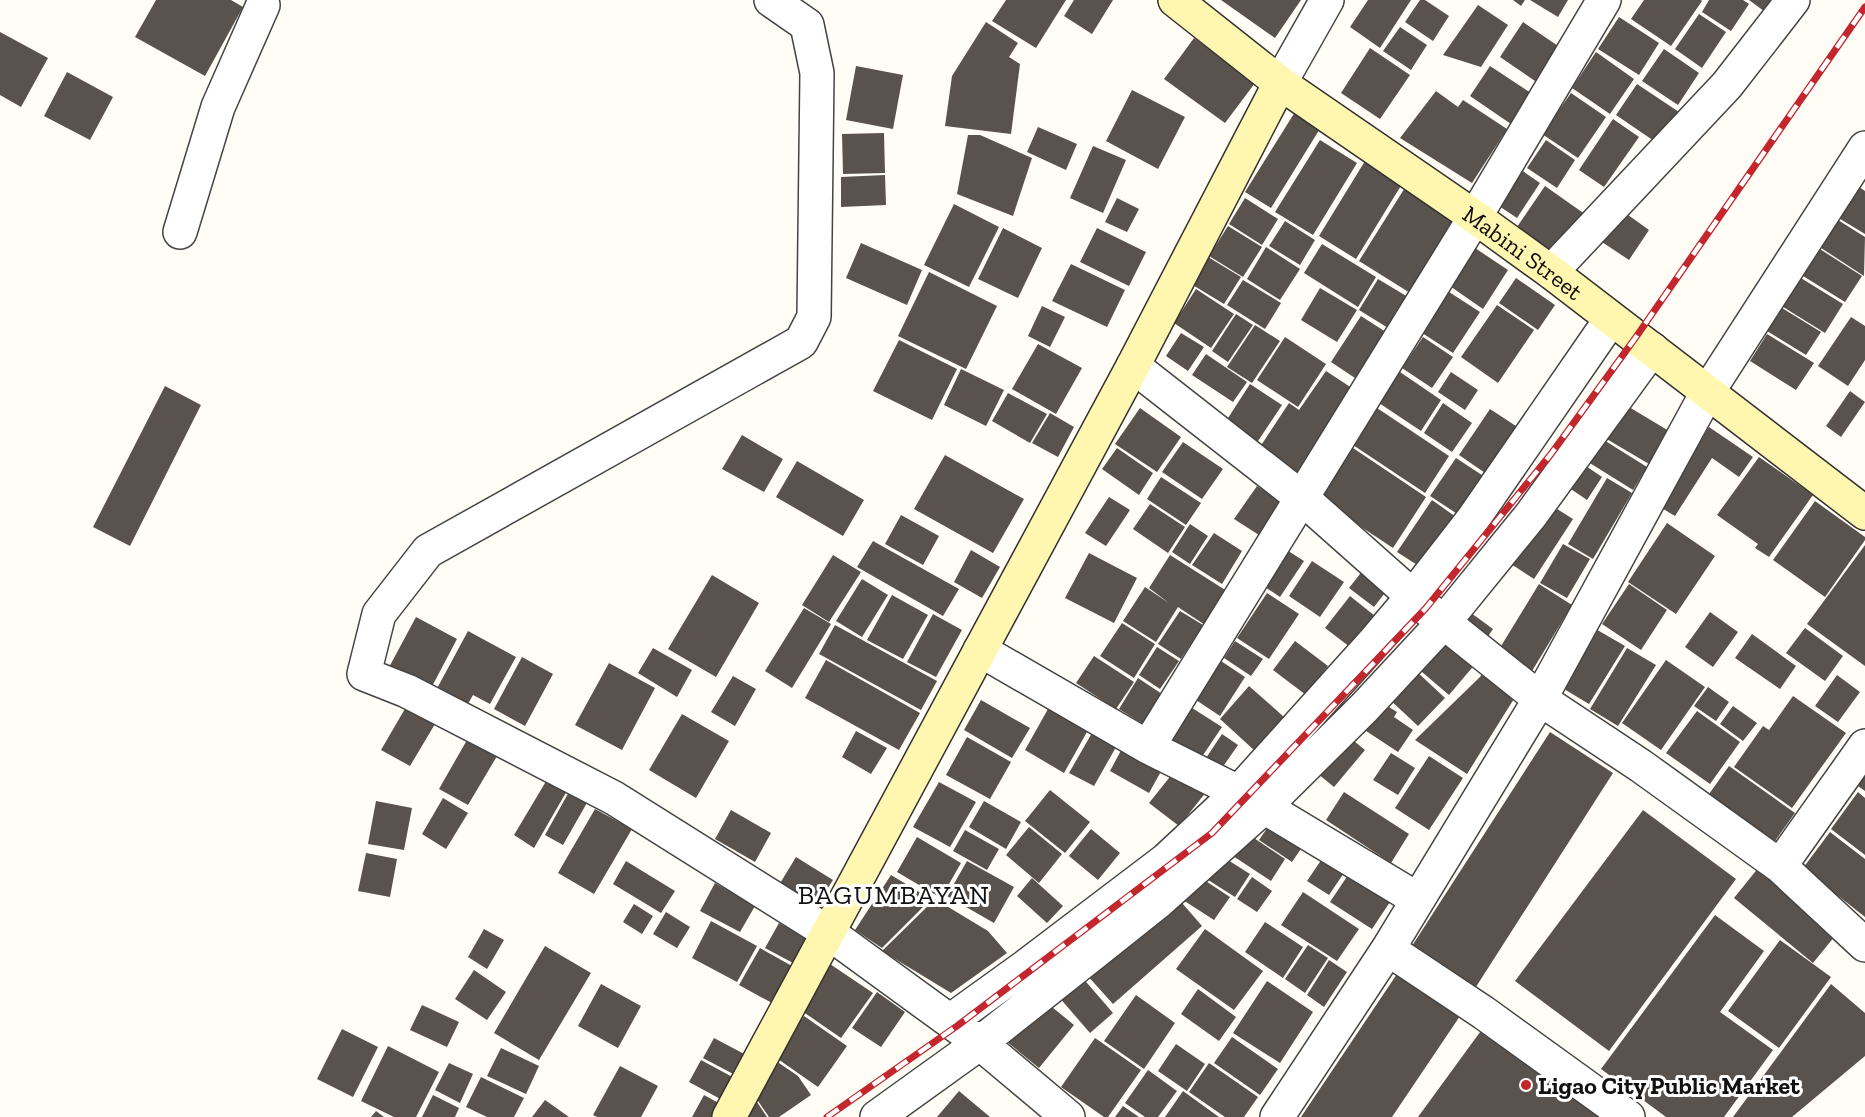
<svg xmlns="http://www.w3.org/2000/svg" width="1865" height="1117" viewBox="0 0 1865 1117" font-family="'Zilla Slab',serif">
<style>
.building{fill:#5a524d}
.lines{fill:none;stroke-linecap:round;stroke-linejoin:round}
.street-casing{stroke:#444;stroke-width:36}
.secondary-casing{stroke:#333;stroke-width:36}
.street{stroke:#fff;stroke-width:33}
.secondary{stroke:#fff6b0;stroke-width:33}
.rail-casing{stroke:#c4262e;stroke-width:7}
.rail{stroke:#fff;stroke-width:4.5;stroke-dasharray:14;stroke-linecap:butt}
.poi-dot{fill:#c4262e;stroke:#fff;stroke-width:2}
.labels{text-anchor:middle;dominant-baseline:central;stroke-width:6;stroke-linejoin:round;paint-order:stroke}
.street-label{font-size:24px;fill:#111;stroke:#fff}
.poi-label{font-size:24px;font-weight:bold;fill:#111;stroke:#fff;text-anchor:start}
.quarter-label{font-size:27px;letter-spacing:1.5px;fill:#111;stroke:#fff}
</style>
<rect width="100%" height="100%" fill="#fffdf5"/>
<path class="building" d="M156,0H231L243,7L205,76L135,37Z
M1006,0H1066L1036,48L992,21Z
M1074,0H1113L1092,34L1064,16Z
M1221,0H1301L1275,38Z
M1368,0H1411L1380,48L1350,27Z
M1420,0H1425L1449,16L1433,41L1405,22Z
M1513,0H1525L1521,6Z
M1530,0H1568L1558,17Z
M1644,0H1701L1702,1L1671,46L1631,19Z
M1709,0H1743L1749,4L1731,31L1702,12Z
M1749,0H1778L1768,14Z
M1478,5L1508,25L1481,67L1443,55Z
M1699,14L1726,32L1702,68L1675,49Z
M1619,17L1659,43L1639,75L1598,49Z
M986,22L1018,43L1009,57L1020,64L1011,134L945,126L952,76Z
M1523,22L1564,50L1541,85L1500,57Z
M1400,27L1427,45L1411,70L1383,51Z
M0,32L48,58L21,107L0,95Z
M1194,38L1255,83L1225,123L1164,79Z
M1370,48L1410,75L1380,119L1341,93Z
M1664,49L1699,73L1678,105L1642,81Z
M1596,52L1634,79L1610,114L1572,88Z
M856,66L903,75L893,129L846,120Z
M1490,66L1531,93L1511,124L1470,96Z
M67,72L113,97L90,140L44,116Z
M1637,84L1679,112L1657,143L1616,115Z
M1132,90L1185,117L1158,169L1106,141Z
M1436,91L1458,107L1463,100L1507,129L1472,183L1400,138Z
M1571,93L1606,117L1578,158L1542,134Z
M1295,112L1321,127L1271,208L1245,192Z
M1613,119L1639,137L1604,187L1579,170Z
M1038,127L1077,144L1066,170L1027,152Z
M884,133L885,173L843,174L842,134Z
M968,135H980L1032,158L1013,216L957,194Z
M1320,140L1357,163L1313,235L1275,212Z
M1546,140L1575,160L1557,188L1527,168Z
M1093,146L1126,160L1103,213L1070,198Z
M1365,161L1402,184L1356,259L1319,236Z
M1514,165L1540,183L1517,218L1490,200Z
M885,175L886,205L841,207V177Z
M1852,182L1865,191V234L1832,214Z
M1406,186L1462,221L1415,296L1359,261Z
M1545,186L1589,217L1562,258L1517,227Z
M1117,198L1139,209L1127,232L1105,222Z
M1245,198L1278,219L1262,245L1229,224Z
M954,204L999,227L969,287L924,265Z
M1617,207L1649,230L1629,260L1596,238Z
M1830,215L1865,237L1864,276L1812,242Z
M1285,221L1315,240L1300,265L1269,246Z
M1228,226L1262,247L1243,277L1209,256Z
M1003,228L1042,248L1018,298L978,279Z
M1097,228L1146,252L1129,286L1080,262Z
M861,243L922,270L907,305L846,278Z
M1322,244L1376,277L1358,307L1304,273Z
M1469,244L1508,270L1483,309L1444,282Z
M1812,244L1862,276L1845,302L1795,271Z
M1266,247L1300,269L1280,300L1247,279Z
M1208,257L1241,277L1224,304L1191,284Z
M1071,264L1125,290L1107,327L1052,301Z
M929,272L997,306L966,369L898,336Z
M1796,275L1843,304L1825,333L1777,303Z
M1516,278L1555,305L1538,330L1499,303Z
M1378,279L1413,300L1393,331L1359,310Z
M1243,280L1281,303L1265,329L1227,305Z
M1320,288L1357,310L1337,342L1301,320Z
M1196,289L1234,314L1211,348L1174,323Z
M1446,290L1480,312L1453,353L1419,331Z
M1497,305L1534,330L1498,383L1461,357Z
M1042,306L1065,317L1050,347L1028,336Z
M1782,308L1821,332L1806,355L1767,331Z
M1236,314L1253,325L1228,362L1212,351Z
M1361,316L1392,336L1361,382L1331,362Z
M1851,317L1865,326V360L1848,386L1818,366Z
M1255,325L1280,341L1252,383L1227,367Z
M1181,333L1204,347L1188,371L1166,356Z
M1767,334L1814,363L1796,390L1750,361Z
M1285,337L1326,364L1298,407L1257,380Z
M1423,337L1453,357L1432,388L1402,368Z
M899,340L957,369L932,420L873,391Z
M1038,344L1082,368L1056,414L1012,389Z
M1206,354L1247,382L1233,402L1192,375Z
M961,369L1004,390L986,426L944,405Z
M1326,371L1361,394L1300,482L1256,453L1289,403L1299,410Z
M1400,372L1441,400L1421,431L1379,403Z
M1451,372L1478,390L1465,410L1438,392Z
M1250,384L1282,405L1250,453L1219,432Z
M165,386L201,405L130,546L93,527Z
M1850,391L1865,402L1841,437L1826,426Z
M1008,393L1047,414L1030,443L992,421Z
M1443,403L1472,423L1452,452L1424,433Z
M1624,404L1669,431L1649,464L1605,438Z
M1140,408L1181,437L1157,472L1115,444Z
M1377,408L1449,456L1425,493L1353,445Z
M1490,409L1522,430L1491,477L1459,455Z
M1050,413L1074,427L1058,457L1032,443Z
M1709,427L1753,457L1739,477L1712,458L1675,516L1660,507Z
M742,435L783,459L764,492L722,469Z
M1599,437L1647,467L1633,490L1585,460Z
M1183,442L1223,469L1202,499L1162,472Z
M1117,448L1153,473L1139,495L1102,469Z
M1353,448L1426,497L1393,548L1319,499Z
M945,455L1024,499L993,553L914,509Z
M1759,457L1813,495L1769,557L1755,548L1758,544L1717,515Z
M1456,458L1488,479L1462,517L1430,496Z
M797,461L864,500L843,536L776,497Z
M1580,462L1602,477L1587,500L1565,485Z
M1161,477L1201,503L1186,525L1147,499Z
M1607,478L1632,493L1593,559L1568,544Z
M1257,486L1281,502L1259,535L1234,519Z
M1109,497L1130,510L1106,546L1085,533Z
M1432,500L1456,517L1422,568L1397,552Z
M1815,501L1865,537V540L1825,597L1773,560Z
M1546,502L1573,519L1534,579L1508,562Z
M1150,504L1185,527L1168,553L1133,529Z
M901,515L939,536L923,565L885,544Z
M1667,523L1715,556L1676,614L1628,582Z
M1190,524L1208,536L1190,564L1172,552Z
M1214,533L1242,551L1222,584L1192,565Z
M873,541L959,589L943,616L857,567Z
M1563,544L1590,559L1567,598L1540,583Z
M1865,545V666L1807,624Z
M1282,547L1304,561L1280,597L1259,583Z
M971,550L1000,567L982,598L954,582Z
M1089,553L1137,578L1114,623L1065,598Z
M833,555L861,572L829,622L802,605Z
M1170,555L1230,593L1208,627L1178,607L1156,642L1123,621L1145,587L1169,603L1149,588Z
M1312,561L1344,582L1320,617L1289,596Z
M1367,565L1391,585L1374,607L1349,588Z
M712,575L759,603L716,677L668,649Z
M862,579L888,595L862,637L836,621Z
M1539,584L1572,605L1532,671L1498,651Z
M1629,584L1667,610L1641,650L1602,624Z
M1267,593L1299,614L1269,659L1237,638Z
M892,595L928,615L903,659L867,640Z
M1350,596L1375,616L1350,647L1325,628Z
M804,608L831,624L792,688L765,671Z
M1467,610L1493,629L1481,647L1454,628Z
M1180,611L1203,625L1181,659L1158,644Z
M1710,612L1738,632L1713,667L1685,647Z
M933,614L962,630L936,677L907,662Z
M416,617L457,639L428,694L387,671Z
M1122,623L1155,644L1134,678L1100,656Z
M835,625L937,681L921,710L819,654Z
M1447,627L1482,656L1449,695L1415,666Z
M1594,628L1625,646L1589,704L1559,686Z
M1805,628L1843,656L1825,681L1786,653Z
M468,631L516,657L490,704L473,695L464,711L434,694Z
M1752,634L1796,666L1780,689L1735,658Z
M1235,641L1263,659L1251,676L1224,658Z
M1295,641L1328,666L1306,695L1273,670Z
M1157,647L1179,661L1160,689L1139,675Z
M653,648L692,670L677,697L638,673Z
M1627,648L1656,665L1618,726L1590,709Z
M1094,656L1134,682L1116,709L1076,683Z
M522,657L553,674L525,726L494,709Z
M1218,659L1245,677L1220,716L1193,698Z
M826,660L920,713L899,750L805,698Z
M1666,660L1705,687L1661,750L1622,723Z
M609,663L655,688L622,750L575,725Z
M1488,665L1522,686L1467,774L1415,740L1480,677Z
M1414,669L1445,698L1418,726L1387,697Z
M1837,675L1860,692L1838,722L1815,706Z
M733,676L756,689L735,726L711,712Z
M1138,678L1162,694L1143,724L1119,709Z
M1249,686L1284,717L1254,750L1220,719Z
M1708,687L1729,702L1716,721L1694,706Z
M1793,696L1846,733L1792,808L1734,767L1763,726L1769,730Z
M1376,699L1397,712L1394,717L1413,730L1398,752L1357,725Z
M981,700L1030,728L1012,758L964,730Z
M1053,700L1092,723L1064,773L1025,750Z
M1189,706L1222,727L1199,761L1167,740Z
M1733,706L1757,723L1743,741L1720,724Z
M406,707L435,724L410,766L381,750Z
M1697,711L1740,742L1710,784L1666,753Z
M682,714L729,741L696,798L649,770Z
M1096,726L1120,740L1094,786L1069,773Z
M856,731L887,748L871,774L842,757Z
M1343,732L1365,750L1334,787L1312,769Z
M1550,732L1613,773L1474,990L1410,949Z
M471,733L500,751L468,805L439,789Z
M1222,734L1238,745L1220,771L1204,761Z
M967,737L1011,762L990,799L946,775Z
M1125,743L1164,766L1149,793L1110,771Z
M1391,753L1415,768L1398,795L1373,780Z
M1429,756L1463,778L1429,830L1395,808Z
M1729,766L1795,813L1775,841L1709,794Z
M1177,768L1207,791L1179,826L1149,803Z
M1865,769V791L1855,784Z
M548,778L568,789L534,848L514,835Z
M939,782L976,802L950,847L913,827Z
M570,790L588,801L563,845L545,835Z
M1050,790L1090,822L1065,853L1025,821Z
M1344,792L1409,834L1391,863L1326,820Z
M1858,792L1865,798V855L1831,829Z
M443,798L468,813L446,849L422,834Z
M376,801L412,808L404,850L368,844Z
M984,801L1021,822L1006,849L969,827Z
M595,809L632,829L594,894L558,873Z
M731,810L771,833L755,862L715,839Z
M1643,810L1736,879L1609,1051L1515,981Z
M1276,815L1309,837L1292,862L1259,840Z
M1029,827L1062,854L1039,883L1006,855Z
M1091,829L1120,853L1098,880L1069,856Z
M965,830L999,849L987,870L953,851Z
M1830,832L1865,859V917L1803,868Z
M1248,834L1285,859L1271,881L1233,856Z
M917,837L961,863L941,898L897,872Z
M1328,850L1350,864L1329,895L1307,881Z
M366,853L397,859L390,897L358,891Z
M1220,855L1250,874L1235,897L1205,878Z
M796,857L833,880L815,908L779,885Z
M626,861L675,891L661,913L613,884Z
M967,861L1014,887L994,923L947,896Z
M1354,866L1396,893L1372,929L1330,902Z
M1759,867L1839,931L1813,963L1734,898Z
M1195,874L1230,897L1214,920L1180,898Z
M891,875L931,899L882,948L855,930Z
M1252,877L1272,891L1257,912L1237,899Z
M1032,878L1063,906L1047,923L1017,896Z
M715,883L755,906L740,932L700,911Z
M1303,892L1359,929L1337,961L1281,925Z
M1176,896L1202,926L1113,1004L1086,974Z
M935,899L988,931L1007,953L951,993L882,951Z
M634,904L653,916L642,934L623,922Z
M666,912L690,927L677,948L653,934Z
M1715,915L1764,951L1720,1012L1773,1050L1724,1117H1666L1601,1069Z
M711,921L757,946L737,982L692,958Z
M1265,922L1303,947L1283,978L1245,952Z
M779,923L807,938L793,963L765,948Z
M484,929L504,940L487,969L468,957Z
M1205,929L1263,971L1234,1010L1176,969Z
M1780,940L1831,977L1779,1048L1728,1011Z
M1308,945L1328,958L1305,993L1285,979Z
M545,946L591,973L539,1060L494,1033Z
M760,948L792,966L772,1003L739,985Z
M1329,960L1347,972L1324,1007L1307,995Z
M830,964L873,993L841,1038L799,1009Z
M474,970L506,992L487,1020L455,999Z
M1397,974L1460,1016L1392,1117H1301Z
M1081,976L1113,1013L1090,1033L1058,996Z
M1267,981L1313,1012L1280,1063L1233,1033Z
M601,984L641,1006L618,1048L578,1026Z
M1831,984L1865,1013V1056L1792,1117H1733Z
M1198,989L1236,1017L1219,1041L1181,1014Z
M877,992L905,1012L881,1047L852,1028Z
M1136,995L1175,1023L1144,1069L1104,1041Z
M1041,998L1074,1025L1039,1068L1006,1041Z
M422,1005L459,1022L447,1047L410,1030Z
M804,1016L847,1046L818,1087L775,1057Z
M1483,1028L1605,1117H1418Z
M342,1029L378,1047L353,1097L317,1079Z
M1232,1037L1278,1069L1260,1095L1214,1063Z
M714,1038L748,1056L737,1076L703,1058Z
M1095,1038L1141,1070L1108,1117H1104L1061,1087Z
M1176,1044L1205,1064L1187,1091L1158,1071Z
M388,1046L439,1072L416,1117H394L361,1101Z
M501,1048L539,1066L526,1094L487,1076Z
M701,1060L738,1080L726,1102L689,1082Z
M776,1061L798,1076L811,1095L779,1117H769L756,1098Z
M449,1063L473,1074L460,1103L435,1090Z
M1209,1063L1258,1097L1244,1117H1225L1189,1092Z
M620,1066L658,1086L641,1117H597L593,1115Z
M1148,1070L1177,1091L1158,1117H1145L1125,1103Z
M481,1077L524,1098L514,1117H487L466,1107Z
M959,1091L990,1117H937Z
M1183,1091L1219,1117H1165Z
M433,1095L459,1108L455,1117H422Z
M704,1095L726,1107L720,1117H692Z
M753,1096L767,1117H738Z
M545,1100L569,1117H532Z
M1123,1106L1139,1117H1115Z
M376,1111L384,1117H371Z"/>
<g class="lines">
<defs>
<path id="street" d="M771,0L807,25L817,73L814,317L801,342L428,551L379,614L364,674L407,691L614,798L829,933L980,1043L1068,1117
M1280,83L1327,0
M180,232L218,107L263,5
M1551,272L1727,85L1793,0
M1133,366L1302,498L1426,608L1540,699L1641,766L1780,866L1865,945
M980,650L1148,747L1246,796L1417,899
M1148,747L1475,217L1604,0
M1780,866L1865,746
M1388,949L1484,1013L1628,1117
M950,1021L1025,967L1166,860L1239,792L1375,641L1414,595L1473,519L1611,319
M877,1117L980,1043L1095,952L1159,901L1264,807L1364,708L1444,622L1531,515L1652,349
M1277,1117L1388,949L1540,699L1707,393L1865,148"/>
<g id="secondary">
<path id="s1" d="M1175,0L1280,83L1475,217L1551,272L1865,513"/>
<path d="M729,1117L1133,366L1280,83"/>
</g>
</defs>
<use href="#street" class="street-casing"/>
<use href="#secondary" class="secondary-casing"/>
<use href="#street" class="street"/>
<use href="#secondary" class="secondary"/>
<defs>
<path id="rail" d="M827,1117L957,1026L1212,833L1426,608L1551,454L1636,337L1865,7"/>
</defs>
<use href="#rail" class="rail-casing"/>
<use href="#rail" class="rail"/>
</g>
<circle class="poi-dot" cx="1526" cy="1085" r="6"/>
<g class="labels">
<g class="street-label">
<text stroke="none"><textPath href="#s1" startOffset="430">Mabini Street</textPath></text>
</g>
<g class="poi-label">
<text x="1538" y="1085">Ligao City Public Market</text>
</g>
<g class="quarter-label">
<text x="894" y="895">BAGUMBAYAN</text>
</g>
</g>
</svg>
